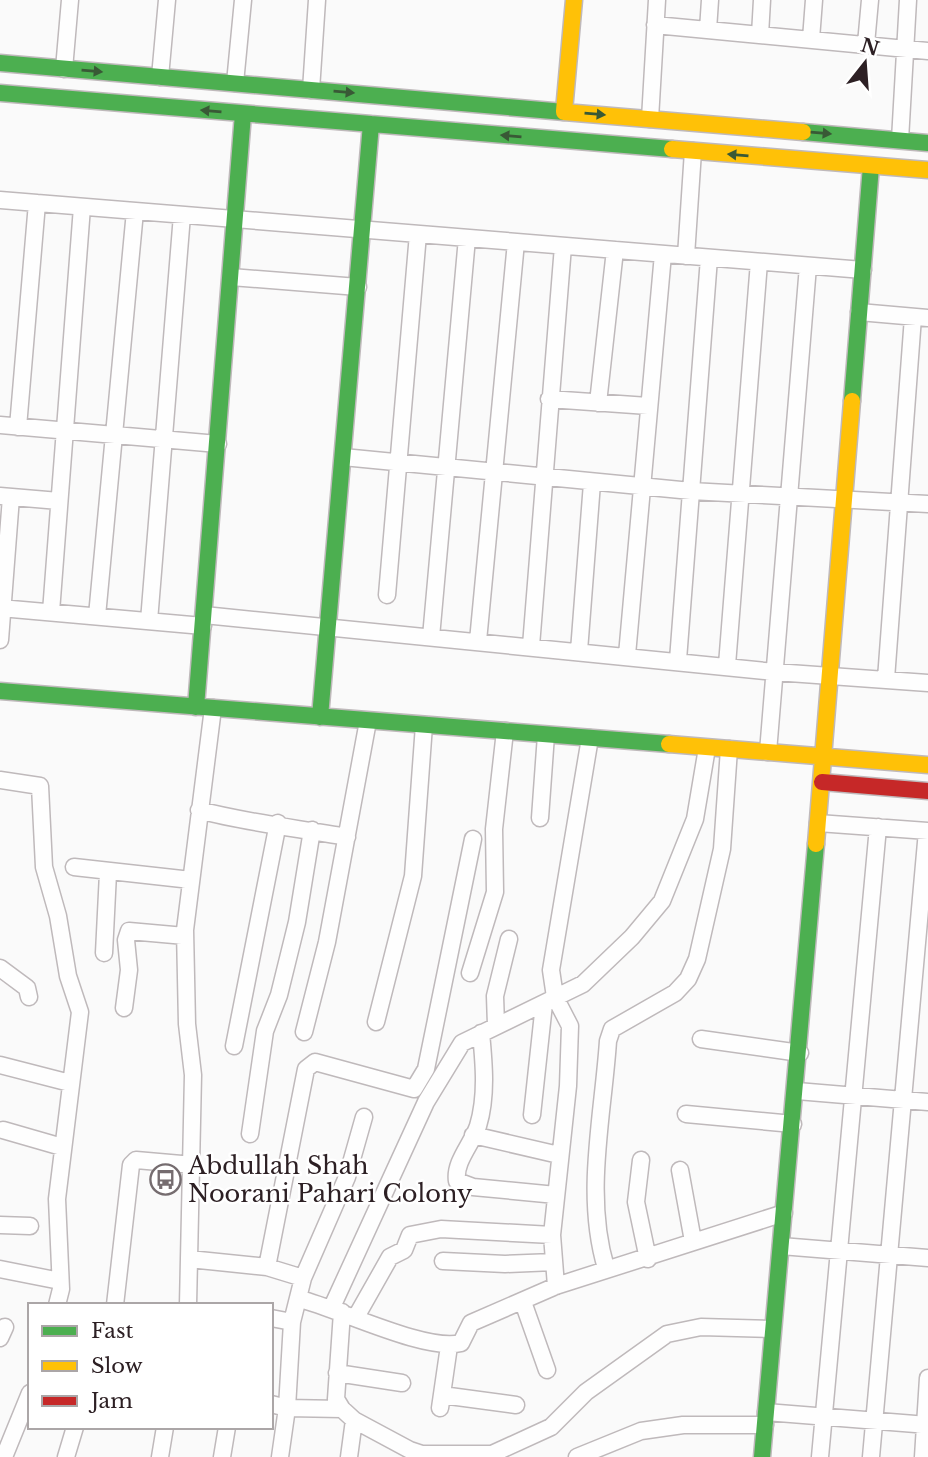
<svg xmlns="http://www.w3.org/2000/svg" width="928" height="1457" viewBox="0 0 928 1457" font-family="'Libre Baskerville',serif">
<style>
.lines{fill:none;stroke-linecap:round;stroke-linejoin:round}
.street-casing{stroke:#bfb9bb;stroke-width:19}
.fast-casing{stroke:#bfb9bb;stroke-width:19}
.slow-casing{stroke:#bfb9bb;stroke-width:19}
.jam-casing{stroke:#bfb9bb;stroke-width:19}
.street{stroke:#fefefe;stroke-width:16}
.fast{stroke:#4caf50;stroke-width:16}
.slow{stroke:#ffc107;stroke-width:16}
.jam{stroke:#c62828;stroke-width:16}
.oneway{fill:#395936}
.labels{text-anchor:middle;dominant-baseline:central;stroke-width:5;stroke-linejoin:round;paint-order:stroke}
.poi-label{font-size:24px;fill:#2d2024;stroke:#fff;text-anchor:start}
</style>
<rect width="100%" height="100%" fill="#fafafa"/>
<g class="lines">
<defs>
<path id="street" d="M655,25L928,51
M708,30L710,0
M760,35L762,0
M811,39L814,0
M866,44L870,0
M64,69L70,0
M160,77L167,0
M235,83L243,0
M311,90L317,0
M650,119L657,0
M900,140L908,0
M0,200L863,270
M686,256L693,151
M231,277L358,287
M859,312L928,318
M549,399L648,406
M598,403L615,250
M0,425L218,444
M18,427L37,203
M343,457L691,491L928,504
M0,496L59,501
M387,595L418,234
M0,608L203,626
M51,612L82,207
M204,615L775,672L928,683
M97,616L135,211
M149,621L182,215
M431,637L467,238
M0,640L11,497
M478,641L516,242
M531,646L563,246
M579,651L592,483
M627,655L663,254
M678,660L709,258
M727,665L759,262
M886,679L913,317
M768,752L808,266
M0,780L40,786L44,867L58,916L68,976L80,1012L57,1199L61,1289L57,1305
M199,810C247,823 297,828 347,837
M540,818L546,735
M818,823L928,831
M74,867L191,880
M104,953L108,873
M0,968L27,988L29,997
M470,973L495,892L494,829L505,731
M124,1008L129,970L126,940L129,931L185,936
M376,1022L413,876L424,725
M496,1025L495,996L509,939
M304,1032L327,942L368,721
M481,1033C484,1064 487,1096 478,1126C472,1144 454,1162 457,1181L473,1187L556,1195
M701,1039L800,1053
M234,1046L278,823
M0,1065L70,1083
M797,1091L928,1102
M686,1114L793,1124
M532,1115L544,1004
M3,1130L62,1147
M250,1134L265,1031L279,995L297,922L312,830
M473,1135L559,1155
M641,1160L636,1202L648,1259
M680,1170L693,1241
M0,1225L30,1226
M781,1246L928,1258
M189,1259L267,1267L303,1278
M443,1261L505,1264L554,1262
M267,1267L306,1069L315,1062L414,1089L426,1069L473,839
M606,1268C584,1195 603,1116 608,1041L612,1029L675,993L688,979L697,959L722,849L729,749
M0,1269L60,1281
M556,1286L552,1235L568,1086L570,1026L555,997L551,970L590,738
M300,1299C339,1309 426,1352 461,1343L471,1323L556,1286L784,1213
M523,1302L547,1370
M115,1305L131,1165L136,1160L193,1165
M188,1305L193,1075L187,1024L185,930L213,708
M332,1307L426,1102L462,1043L583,984L632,937L662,901L695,819L707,748
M342,1312L336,1399L342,1409L354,1420L410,1450L422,1454H492L551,1427L586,1392L667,1334L701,1327L772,1329
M356,1317L390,1257L404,1250L410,1235L441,1229L552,1235
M271,1318L292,1322
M0,1338L5,1327
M337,1373L402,1383
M442,1395L516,1405
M271,1404L287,1408L342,1409
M440,1408L449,1346
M766,1412L928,1425
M4,1457L30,1393
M66,1457L75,1427
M160,1457L165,1427
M222,1457L227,1427
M280,1457L287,1408L292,1322L303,1278L347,1177L364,1117
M349,1457L354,1420
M577,1457L641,1431L683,1425H765
M820,1457L878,827
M871,1457L927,831
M923,1457L928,1378"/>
<path id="fast" d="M0,63L564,112
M0,93L672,149
M803,132L928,143
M852,401L871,166
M0,691L669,744
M196,707L243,114
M320,717L371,124
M762,1457L816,844"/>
<path id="slow" d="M564,111L574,0
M564,112L803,132
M672,149L928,170
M669,744L928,765
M816,844L852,401"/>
<path id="jam" d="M822,782L928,791"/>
</defs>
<use href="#street" class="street-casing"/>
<use href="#fast" class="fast-casing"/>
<use href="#slow" class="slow-casing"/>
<use href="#jam" class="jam-casing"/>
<use href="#street" class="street"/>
<use href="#fast" class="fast"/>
<use href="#slow" class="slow"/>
<use href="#jam" class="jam"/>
</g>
<defs><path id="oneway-solid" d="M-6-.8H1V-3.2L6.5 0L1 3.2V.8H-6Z" transform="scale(1.75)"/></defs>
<g class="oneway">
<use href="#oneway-solid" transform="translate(92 71) rotate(5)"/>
<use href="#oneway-solid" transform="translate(344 92) rotate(5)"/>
<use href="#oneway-solid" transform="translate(211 111) rotate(-175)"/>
<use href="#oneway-solid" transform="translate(595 114) rotate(5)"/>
<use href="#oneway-solid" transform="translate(821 133) rotate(5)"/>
<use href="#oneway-solid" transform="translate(511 136) rotate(-175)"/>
<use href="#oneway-solid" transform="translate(738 155) rotate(-175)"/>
</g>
<defs>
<symbol id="bus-ring" viewBox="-11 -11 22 22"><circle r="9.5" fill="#fff" stroke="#756c6f" stroke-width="1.5"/><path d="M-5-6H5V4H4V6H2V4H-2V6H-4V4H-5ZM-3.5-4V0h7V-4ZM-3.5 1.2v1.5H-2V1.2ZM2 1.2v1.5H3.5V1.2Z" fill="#756c6f"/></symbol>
</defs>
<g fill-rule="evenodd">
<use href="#bus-ring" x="148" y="1162" width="35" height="35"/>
</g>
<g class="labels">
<g class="poi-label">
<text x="188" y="1165">Abdullah Shah<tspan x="188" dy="28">Noorani Pahari Colony</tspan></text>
</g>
</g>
<rect x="28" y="1303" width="245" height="126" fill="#ffffff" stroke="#aba6a7" stroke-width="2"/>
<rect x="42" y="1326" width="35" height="10" fill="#4caf50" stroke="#aba6a7" stroke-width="2"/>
<text x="91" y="1338" font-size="21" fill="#2d2024">Fast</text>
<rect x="42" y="1361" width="35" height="10" fill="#ffc107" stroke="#aba6a7" stroke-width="2"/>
<text x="91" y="1373" font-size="21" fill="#2d2024">Slow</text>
<rect x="42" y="1396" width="35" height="10" fill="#c62828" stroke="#aba6a7" stroke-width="2"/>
<text x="91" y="1408" font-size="21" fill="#2d2024">Jam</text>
<g transform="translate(865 63) rotate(17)" stroke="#ffffff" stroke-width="5" paint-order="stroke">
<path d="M0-5L12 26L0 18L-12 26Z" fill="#2d2024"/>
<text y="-10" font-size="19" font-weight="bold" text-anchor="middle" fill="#2d2024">N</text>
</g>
</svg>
